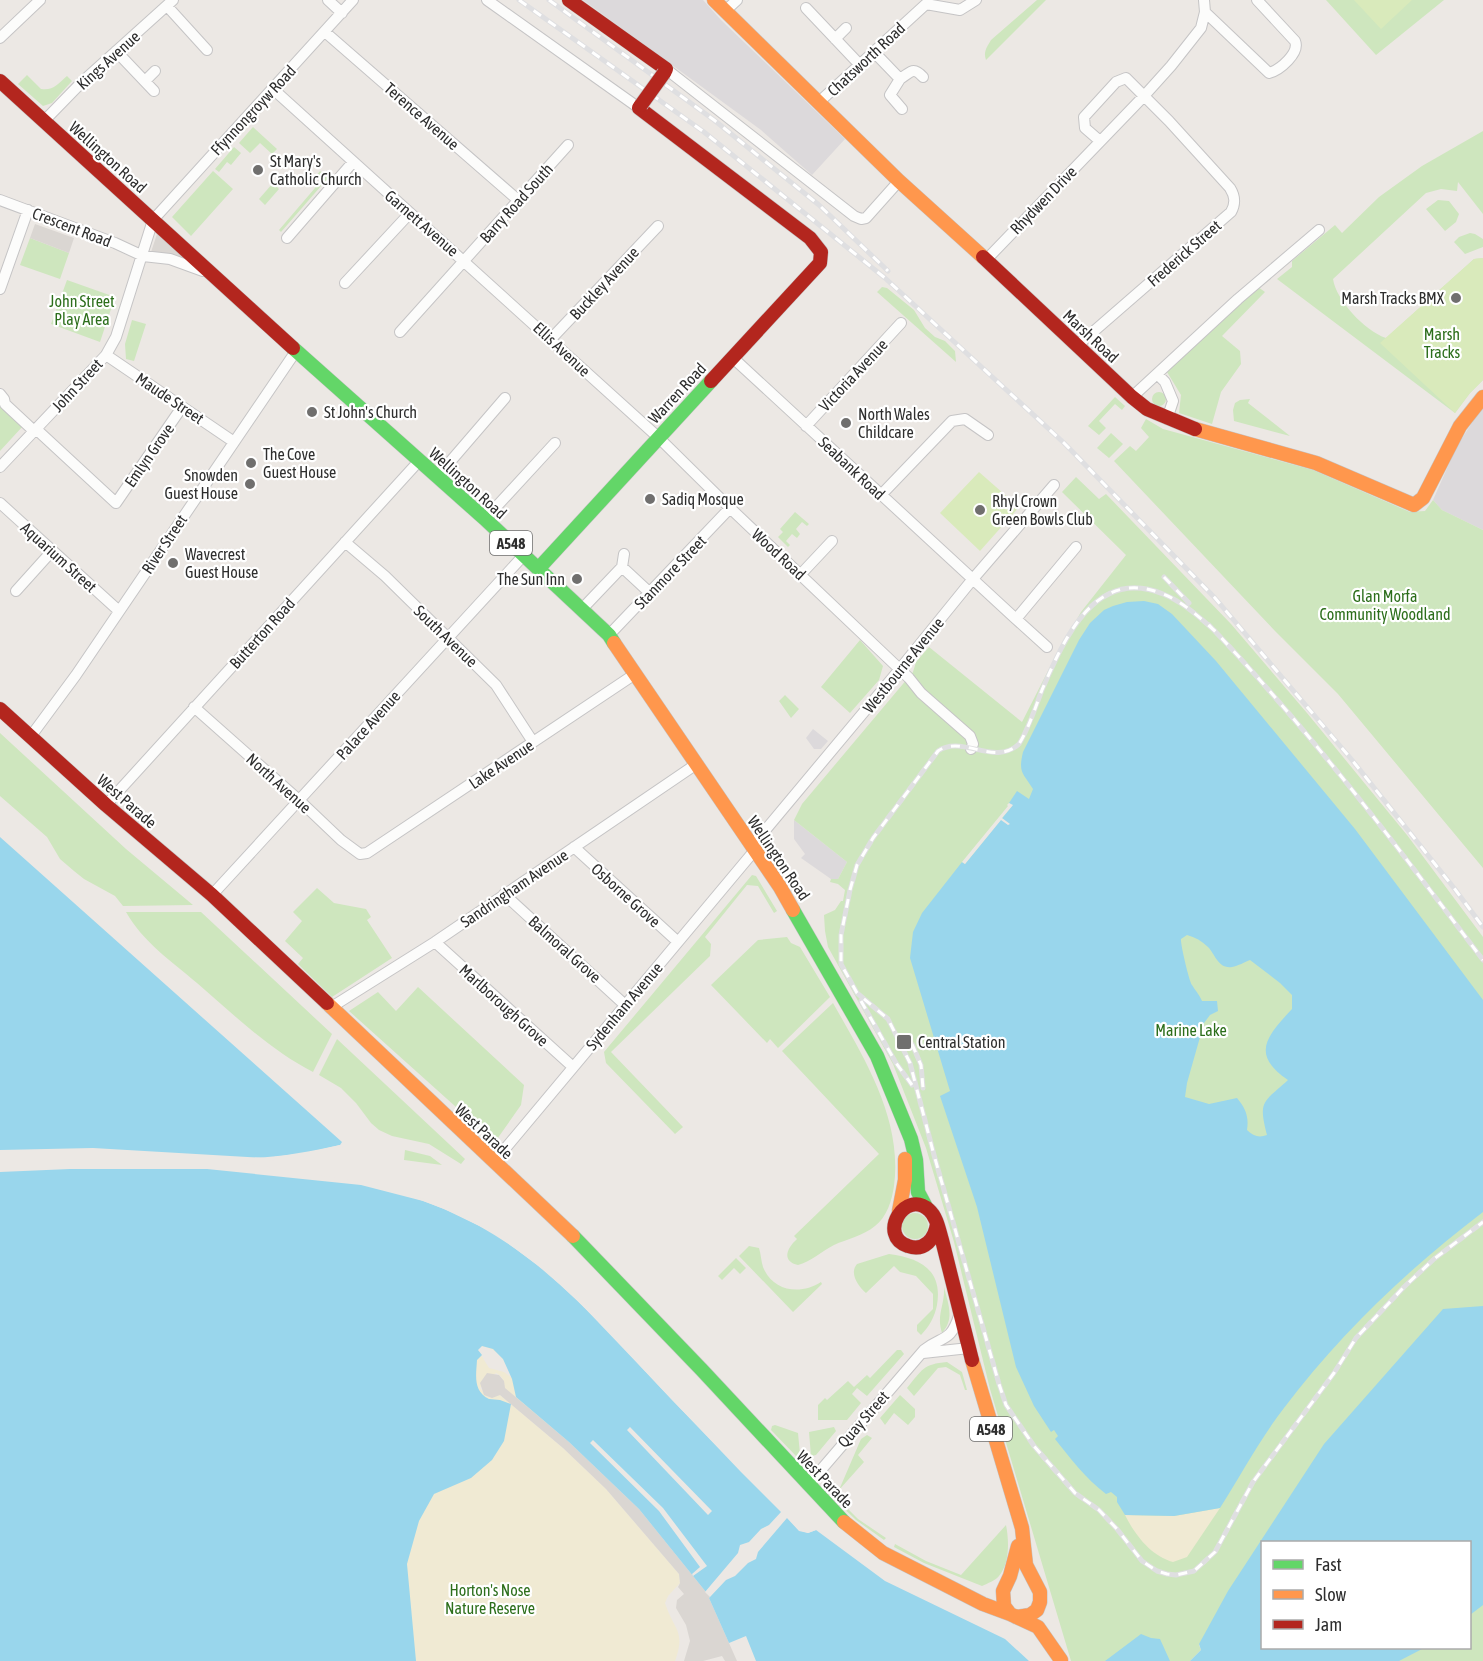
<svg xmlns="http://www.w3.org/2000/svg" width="1483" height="1661" viewBox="0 0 1483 1661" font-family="'Asap Condensed',sans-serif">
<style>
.industrial{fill:#dcd9db}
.green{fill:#cee6be}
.sand{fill:#f0ead3;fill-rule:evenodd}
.pitch{fill:#d9eabb}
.plaza{fill:#dad6d2}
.water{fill:#99d6ec;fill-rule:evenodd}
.pier{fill:#ece8e4}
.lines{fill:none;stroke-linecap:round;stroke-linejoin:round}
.street-casing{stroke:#c5c4c5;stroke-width:12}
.fast-casing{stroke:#c5c4c5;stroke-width:15}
.slow-casing{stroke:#c5c4c5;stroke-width:15}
.jam-casing{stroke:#c5c4c5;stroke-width:15}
.street{stroke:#fcfcfb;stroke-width:10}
.fast{stroke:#63d668;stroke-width:14}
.slow{stroke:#ff974d;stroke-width:14}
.jam{stroke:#b3261e;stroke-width:14}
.tram{stroke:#dfdfe1;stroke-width:1.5}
.rail-casing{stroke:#dfdfe1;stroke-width:5}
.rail{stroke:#fff;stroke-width:3;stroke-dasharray:9;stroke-linecap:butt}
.jam-bridge-casing{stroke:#c5c4c5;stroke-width:15;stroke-linecap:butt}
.jam-bridge{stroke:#b3261e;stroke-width:14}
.poi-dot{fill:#706f6e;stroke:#fff;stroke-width:2}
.labels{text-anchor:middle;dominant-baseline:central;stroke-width:4.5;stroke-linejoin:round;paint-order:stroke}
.shield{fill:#fff;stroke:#6d6d6d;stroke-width:1.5}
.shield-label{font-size:15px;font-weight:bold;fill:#2e2e2e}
.street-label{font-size:16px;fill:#2e2e2e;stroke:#fff}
.poi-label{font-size:16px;fill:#2e2e2e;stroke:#fff;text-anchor:start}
.park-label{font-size:16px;fill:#2c6e1b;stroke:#fff}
</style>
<rect width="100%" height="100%" fill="#ece8e4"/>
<path class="industrial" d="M583,0H703L721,20L845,139L812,175L761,130Z
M1483,406V530L1442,510L1433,500L1457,446Z
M813,729L828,741L821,749H814L806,738Z
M794,820L847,862L838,879H831L801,858L805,854L794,839Z"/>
<path class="green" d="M1037,0H1046L986,60C983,52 987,47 991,40Z
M1326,0H1444L1376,55Z
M27,75L41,89C53,91 58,84 67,76L72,81L52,103L43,106L18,84Z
M253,127L277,149L272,154L260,143L250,153L239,143Z
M1483,131V214L1458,182L1457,191L1441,189L1426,193L1333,279C1336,300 1365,331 1386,338L1474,259L1483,258V380L1470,393L1455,413L1277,279L1292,267V261L1335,225L1342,233L1379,197L1422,166Z
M234,147L241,153L231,165L227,162L219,172L215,169Z
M213,171L233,189L191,236L172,217Z
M320,171L328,178L281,232L279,230L321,181L316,176Z
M273,183L279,189L265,205L259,199Z
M1438,200L1449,201L1459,214L1456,222L1445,231L1426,209Z
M1470,233L1475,234L1483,239V247L1465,254L1454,242L1459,237Z
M30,238L69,253L60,279L20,265Z
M67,280L115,297L100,342L51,324Z
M882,287L887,288L914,310L925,328L935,337L945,341L955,351L956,362L877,292Z
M1258,287L1265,292L1222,336L1240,351L1241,364L1221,392L1212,424L1179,413L1181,395L1167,372L1219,321Z
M132,320L146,324L134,361L126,359L125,344Z
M1152 399a7 7 0 1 1 14 0a7 7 0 1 1-14 0Z
M1115,397L1125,406L1122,410L1115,404L1099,421L1106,428L1099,435L1088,426Z
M1250,399L1248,403L1290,436L1234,421L1233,410L1235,403L1240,400Z
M0,405L23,426L0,451Z
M1146,419L1163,429L1313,470L1410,512L1425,511L1433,500L1442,510L1483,530V868L1338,694L1275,631L1114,461L1130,446L1136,451L1149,437L1141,428Z
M1111,433L1123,444L1109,458L1097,448Z
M1076,477L1099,499L1106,494L1231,624L1307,713L1407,835L1483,937V1431L1262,1542L1199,1645L1201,1650L1190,1661H1071L990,1389L954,1242L926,1148L893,1064L828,947L825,931L824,915L835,910L841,901H843L845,890L838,884L830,882L831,879H838L847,862L794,820L802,804L913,672L916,662L929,647L1022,722L1054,659L1081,612L1126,555L1062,492Z
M795,512L809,524L807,526L802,522L796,529L800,534L797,538L792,534L786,541L790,545L788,547L778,537L783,532L780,529Z
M860,640L883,666L879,680L850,713L821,687Z
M785,695L799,709L791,718L779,701Z
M0,733L126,849L193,905L123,906L115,896L84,879L74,871L60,859L47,837L0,796Z
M752,875L756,876L777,911L774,913L758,886L747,885L705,937L711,944L710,956L611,1052L683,1127L675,1134L606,1063L604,1052Z
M317,888L334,903L366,909L371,917L367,920L392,958L332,997L298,964L303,958L285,941L302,921L293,912Z
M126,912H201L332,1034L313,1072C270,1050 234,1015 197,983C171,961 143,942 126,912Z
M787,937L791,943L800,947L830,997L778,1048L770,1039L767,1043L711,985L758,940Z
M418,987L524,1085L521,1105L495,1142L349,1011L378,992L396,1011Z
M833,1003C864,1058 903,1119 894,1186C892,1200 887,1217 875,1226C863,1236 847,1239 834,1245C822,1251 810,1262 798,1265C781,1261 787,1248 797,1239L794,1236L879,1154L782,1051Z
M337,1039L465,1159L461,1164L429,1144L392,1136L379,1130L371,1123L356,1103L341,1088L319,1075Z
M405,1150L430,1156L442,1165L404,1160Z
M902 1226a13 13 0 1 1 26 0a13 13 0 1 1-26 0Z
M749,1246L759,1248C761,1254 761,1261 763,1267C773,1292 801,1295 821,1282L822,1284L793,1312L739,1256Z
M889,1254C920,1258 943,1270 937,1305C935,1316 929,1327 921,1335L917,1331V1325L933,1309V1294L916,1276L900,1272L894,1266L866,1293C858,1286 849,1273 857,1264Z
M736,1258L746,1268L740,1274L734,1268L722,1280L718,1276Z
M944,1287C948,1303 955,1319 942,1333C936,1314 945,1306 944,1287Z
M897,1350H901L904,1354L867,1396L857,1388L852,1394L861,1403L847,1420H818V1405L825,1398L827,1400L848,1381L854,1387L867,1375L870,1378Z
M947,1362L962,1372L967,1390H965L960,1375L946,1367L938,1368L914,1396L907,1388C922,1370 923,1364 947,1362Z
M900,1395L915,1409V1417L908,1425L894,1413L885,1425L880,1418Z
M775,1425L798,1433L800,1454L799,1456H796L771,1430L772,1426Z
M834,1427L836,1431L816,1455L811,1456L809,1432Z
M867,1435L872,1438L858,1455L864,1462L839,1490L861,1439Z
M834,1495L858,1519L886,1538L884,1540L856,1520L832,1497Z
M1006,1525C1009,1540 1010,1563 999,1576C995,1581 988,1583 982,1586L924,1563L894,1547L895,1544L926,1561L961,1575Z
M1470,1560L1483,1563V1661H1335L1334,1648H1470Z"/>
<path class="sand" d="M0,1253L448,1278L557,1432L504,1388C505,1381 502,1376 496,1373L480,1388L488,1397L500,1395L563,1448L606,1489L679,1574L680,1583L668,1596L665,1603C674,1631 686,1630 675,1661H0ZM480,1346C498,1348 506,1361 512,1378L504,1372L489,1368L478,1350Z
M1220,1508L1187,1557L1173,1562C1151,1556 1135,1535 1125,1515L1174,1516Z"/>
<path class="pitch" d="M1354,0H1412L1381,29Z
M1483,258V380L1470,393L1455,413L1380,343L1474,259Z
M979,472L1019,507L980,551L940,513Z"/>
<path class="plaza" d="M35,224L74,238L69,253L30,238Z
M157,234L187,258L151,252Z
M487,1373L499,1375L504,1381L505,1388L569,1442L639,1509L710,1597L709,1598L737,1661H725L722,1656L703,1661H684L690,1641L686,1625L676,1608L677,1600L684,1594L678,1587L680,1583L679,1574L606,1489L563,1448L500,1395L492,1398L484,1395L480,1383Z"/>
<path class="water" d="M1144,601L1158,604L1172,614L1216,661L1355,829L1483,1000V1212C1409,1268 1340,1334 1284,1408C1260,1439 1241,1475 1220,1508L1174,1516L1125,1515L1117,1502V1497L1111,1492L1106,1494C1085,1478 1071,1459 1055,1439L1058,1436L1054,1430L1051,1432L1034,1406L1016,1367L977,1207L940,1096L950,1091L910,958L913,932L922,913L962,862L965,864L1012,806L1009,803L1017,791L1029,799L1033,789C1023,773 1018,773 1023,752L1079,640L1090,623L1104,610L1113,606L1127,602ZM1187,935C1195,937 1202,941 1208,947C1215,954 1218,969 1232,967C1238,966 1245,962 1250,960L1280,983L1292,995V1009C1267,1036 1250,1054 1288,1080C1263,1103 1258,1100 1267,1135C1259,1138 1253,1136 1247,1130C1249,1117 1246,1109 1237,1098L1209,1104L1185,1097L1187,1083L1204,1023L1210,1015L1218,1011L1217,1001H1202C1199,994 1195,990 1192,985C1189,981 1180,942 1181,939Z
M0,837L342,1142L340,1145C308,1152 276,1158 243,1158L239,1165C307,1176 380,1182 444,1209C540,1249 602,1326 672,1400C714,1444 758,1486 799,1530L808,1533L816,1530L885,1581L1005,1639L1029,1661H756L746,1636L729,1643L709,1598L710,1597L639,1509L569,1442L516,1397L512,1379L503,1359L493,1349L482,1346L478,1350L482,1355L477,1360C476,1376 473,1391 489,1399L500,1400L511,1404L504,1441L492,1460L471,1478L434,1494L419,1521L407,1564L416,1661H0Z
M1483,1306V1605L1470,1615V1542H1262V1648H1424L1399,1661H1190L1201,1650L1199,1644L1228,1591L1324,1444L1443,1309Z
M1141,1634L1151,1638L1160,1639L1170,1661H1105Z"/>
<path class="pier" d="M1009,803L1013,805L1002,818L1010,824L1008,825L1001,820L965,864L962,862L1008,806L1007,805Z
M340,1145L344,1146L341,1148L307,1156L266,1161H245L244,1163L361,1182L393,1189L445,1206L496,1231L546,1267L580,1298L743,1470L801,1528L808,1530L814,1528L816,1530L808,1533L799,1531L787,1518L758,1552L756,1559L748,1563L735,1576L726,1580L710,1597L705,1592L738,1553L740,1545L749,1542L761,1529L769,1525L781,1512L741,1472L578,1301L544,1270L494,1233L444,1209L423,1201L361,1185L207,1169H70L0,1172V1150L93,1148L265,1158L306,1153Z
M630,1427L712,1511L708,1515L627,1430Z
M593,1440L663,1508L707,1566L693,1576L692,1574L700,1567L659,1511L590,1443Z"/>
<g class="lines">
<defs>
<path id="street" d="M328,0L342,13
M487,0L639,108
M167,6L207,50
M806,8L860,65
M725,11L737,0
M1205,12L1269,73C1280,70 1300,53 1295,41L1257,0
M325,32L518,200
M0,38L40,0
M835,39L846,28
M116,51L154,91
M874,52L900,79L890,95L902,109
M666,69L854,216L861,219L866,218L899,181
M900,79C911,72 913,66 923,77
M145,81L155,71
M273,89L659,438L730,508L909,678L921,693L970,736L973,744L971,749
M819,102L926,4L960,10L976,0
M44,121L82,82L173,0
M0,200L115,243L143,256L170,259L203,271
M287,238L353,162
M986,260L1144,96L1171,66L1201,28L1205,12L1204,0
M345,283L410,213
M0,289L28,210
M400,332L568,145
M551,339L658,226
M1078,345L1231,212C1236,203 1235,196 1230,188L1169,121L1126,78L1116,82L1084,117L1085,128L1100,141
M106,355L234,442
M732,357L1016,619L1076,547
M1157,374L1165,382L1173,401L1167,419
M0,394L4,399L5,404L34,431
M1132,397L1238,299L1319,230
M806,426L901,323
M36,429L116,503L182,407
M0,467L106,355L116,337L153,220L353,0
M437,477L505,398
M881,495L952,421L965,419L988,435
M0,503L119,611
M485,519L555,443
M345,542L385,576L496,685L533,742
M622,567L624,554
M801,574L832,541
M16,591L52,551
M582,609L622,567L650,593
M1016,619L1047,647
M609,635L730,508
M194,707L300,801L341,840L360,854L367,853L635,674
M31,736L76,675L296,351
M106,805L419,461
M752,846L899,670L972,580L1054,485
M574,847L678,942
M504,894L625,1005
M212,895L524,555
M435,942L573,1067
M330,1008L435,942L695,765
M494,1162L755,850
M923,1353L969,1348
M808,1485L924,1350C943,1335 950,1343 959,1316"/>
<path id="fast" d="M293,348L485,519L609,635L614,643
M539,568L711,381
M793,910L877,1056L911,1139L916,1160L918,1192L926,1207
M573,1236L701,1369L844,1522"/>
<path id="slow" d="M714,0L899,181L983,257
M1195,429L1316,463L1414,505L1423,498L1460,426L1483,397
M614,643L780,887L793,910
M327,1003L573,1236
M899,1211L905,1180V1159
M972,1360L1022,1528L1026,1565L1040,1592V1602L1037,1610L1030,1615L1016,1617
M844,1522L883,1553L983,1604L1010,1614
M1018,1546L1010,1576L1003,1591L1004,1606L1010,1614L1038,1627L1061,1660"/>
<path id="jam" d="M569,0L666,69L664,73
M0,81L293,348
M641,105L639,108L810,238L821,252L820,263L711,381
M983,257L1132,397L1147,409L1195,429
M0,709L106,805L212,895L327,1003
M937,1224C935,1238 925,1252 908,1246C877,1236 905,1188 929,1210C937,1217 939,1230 942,1240L972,1360"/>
</defs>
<use href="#street" class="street-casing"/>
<use href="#fast" class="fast-casing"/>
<use href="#slow" class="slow-casing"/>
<use href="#jam" class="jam-casing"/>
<use href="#street" class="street"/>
<use href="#fast" class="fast"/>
<use href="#slow" class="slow"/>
<use href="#jam" class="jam"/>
<path class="tram" d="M1483,960C1416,872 1350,783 1277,700C1251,670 1225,635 1192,611C1170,595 1140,581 1112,591C1077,604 1049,674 1036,706C1031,719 1026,737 1016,747C994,767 961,735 938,751L873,838L861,857L854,876L844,918L840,954L841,964L857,993L888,1019L910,1063L934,1155L999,1384C1009,1419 1048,1470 1077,1494C1084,1500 1092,1504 1098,1510C1123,1531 1141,1575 1176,1575C1192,1575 1204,1566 1214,1553C1220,1545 1224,1534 1228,1525C1236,1510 1244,1496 1253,1482C1278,1445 1306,1412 1332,1376C1341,1364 1347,1350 1356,1338C1392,1294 1436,1253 1483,1222"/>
<defs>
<path id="rail" d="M519,0L704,132L885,278L1064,443L1215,598L1352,760L1454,888L1483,927
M549,0L714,120L819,205L888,271
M1164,577L1189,603
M1209,625C1309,729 1396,845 1483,960
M1215,631C1199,617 1183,602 1163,594C1095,566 1064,639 1042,690C1035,708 1029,728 1019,744C994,767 962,734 938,751L873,838L857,865L850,890L841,935V964L857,993L888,1019L910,1063L934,1155L999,1384L1006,1405L1034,1446L1075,1493L1099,1510L1117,1529L1142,1561L1157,1571L1167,1574L1176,1575L1194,1571L1215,1552L1253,1482L1334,1373L1356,1338L1404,1287L1434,1259L1483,1222
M861,1001L896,1063L912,1085
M912,1044L921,1065L923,1088"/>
</defs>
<use href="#rail" class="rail-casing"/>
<use href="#rail" class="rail"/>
<defs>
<path id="jam-bridge" d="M641,105L664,73"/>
</defs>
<use href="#jam-bridge" class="jam-bridge-casing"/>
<use href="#jam-bridge" class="jam-bridge"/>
</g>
<g class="poi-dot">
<circle cx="258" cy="170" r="6"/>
<circle cx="1456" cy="298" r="6"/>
<circle cx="312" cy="412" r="6"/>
<circle cx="846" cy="423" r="6"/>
<circle cx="251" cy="463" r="6"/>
<circle cx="250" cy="484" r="6"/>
<circle cx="650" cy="499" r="6"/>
<circle cx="980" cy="510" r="6"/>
<circle cx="173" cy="563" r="6"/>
<circle cx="577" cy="579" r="6"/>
<rect x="896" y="1034" width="16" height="16" rx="3"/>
</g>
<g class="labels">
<g class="shield">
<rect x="490" y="531" width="42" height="24" rx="4.5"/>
<rect x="970" y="1417" width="42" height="24" rx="4.5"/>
</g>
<g class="shield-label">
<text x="511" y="543">A548</text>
<text x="991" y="1429">A548</text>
</g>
<g class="street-label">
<text transform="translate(866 59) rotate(-43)">Chatsworth Road</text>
<text transform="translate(108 60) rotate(-42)">Kings Avenue</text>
<text transform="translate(253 110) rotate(-47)">Ffynnongroyw Road</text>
<text transform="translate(422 116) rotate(41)">Terence Avenue</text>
<text transform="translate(108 157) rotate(42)">Wellington Road</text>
<text transform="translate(1043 200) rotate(-46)">Rhydwen Drive</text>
<text transform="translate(516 203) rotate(-48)">Barry Road South</text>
<text transform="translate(422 223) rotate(41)">Garnett Avenue</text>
<text transform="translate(72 227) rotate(21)">Crescent Road</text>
<text transform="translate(1184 253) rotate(-41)">Frederick Street</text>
<text transform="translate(604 283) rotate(-47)">Buckley Avenue</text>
<text transform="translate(1091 336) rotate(43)">Marsh Road</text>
<text transform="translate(562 349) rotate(43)">Ellis Avenue</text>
<text transform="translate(853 375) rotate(-47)">Victoria Avenue</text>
<text transform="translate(77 385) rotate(-47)">John Street</text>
<text transform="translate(677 393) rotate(-47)">Warren Road</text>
<text transform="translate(170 398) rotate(34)">Maude Street</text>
<text transform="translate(149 455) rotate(-55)">Emlyn Grove</text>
<text transform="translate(852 468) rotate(43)">Seabank Road</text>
<text transform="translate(468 483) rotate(42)">Wellington Road</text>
<text transform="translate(164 544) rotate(-56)">River Street</text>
<text transform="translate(779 554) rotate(43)">Wood Road</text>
<text transform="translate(59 557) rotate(42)">Aquarium Street</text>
<text transform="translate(670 572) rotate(-46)">Stanmore Street</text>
<text transform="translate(262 633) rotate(-48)">Butterton Road</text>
<text transform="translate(446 636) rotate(44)">South Avenue</text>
<text transform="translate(903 665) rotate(-51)">Westbourne Avenue</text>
<text transform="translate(368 725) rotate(-48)">Palace Avenue</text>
<text transform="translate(501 764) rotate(-34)">Lake Avenue</text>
<text transform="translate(279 783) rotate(42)">North Avenue</text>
<text transform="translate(127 801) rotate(41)">West Parade</text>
<text transform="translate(779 858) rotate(56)">Wellington Road</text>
<text transform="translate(514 888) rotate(-34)">Sandringham Avenue</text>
<text transform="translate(626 895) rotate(42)">Osborne Grove</text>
<text transform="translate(565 949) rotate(42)">Balmoral Grove</text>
<text transform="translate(504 1005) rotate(42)">Marlborough Grove</text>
<text transform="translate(624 1006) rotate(-50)">Sydenham Avenue</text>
<text transform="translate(484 1131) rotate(43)">West Parade</text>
<text transform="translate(863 1419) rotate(-49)">Quay Street</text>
<text transform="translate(825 1479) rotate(46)">West Parade</text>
</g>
<g class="poi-label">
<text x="270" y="161">St Mary's<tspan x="270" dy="18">Catholic Church</tspan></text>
<text x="1444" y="298" text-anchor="end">Marsh Tracks BMX</text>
<text x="324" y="412">St John's Church</text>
<text x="858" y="414">North Wales<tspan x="858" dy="18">Childcare</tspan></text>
<text x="263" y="454">The Cove<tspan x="263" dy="18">Guest House</tspan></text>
<text x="238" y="475" text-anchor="end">Snowden<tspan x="238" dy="18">Guest House</tspan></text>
<text x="662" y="499">Sadiq Mosque</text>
<text x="992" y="501">Rhyl Crown<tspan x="992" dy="18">Green Bowls Club</tspan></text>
<text x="185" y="554">Wavecrest<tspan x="185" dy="18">Guest House</tspan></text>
<text x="565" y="579" text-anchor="end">The Sun Inn</text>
<text x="918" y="1042">Central Station</text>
</g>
<g class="park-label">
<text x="82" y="301">John Street<tspan x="82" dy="18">Play Area</tspan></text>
<text x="1442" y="334">Marsh<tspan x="1442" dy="18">Tracks</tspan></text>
<text x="1385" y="596">Glan Morfa<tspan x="1385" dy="18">Community Woodland</tspan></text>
<text x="1191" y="1030">Marine Lake</text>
<text x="490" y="1590">Horton's Nose<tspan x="490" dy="18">Nature Reserve</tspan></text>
</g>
</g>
<rect x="1261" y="1541" width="210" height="108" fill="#ffffff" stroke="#ababab" stroke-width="1.5"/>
<rect x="1273" y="1560" width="30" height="9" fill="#63d668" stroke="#ababab" stroke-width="1.5"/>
<text x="1315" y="1571" font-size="18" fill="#2e2e2e">Fast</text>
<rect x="1273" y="1590" width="30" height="9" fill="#ff974d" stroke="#ababab" stroke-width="1.5"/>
<text x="1315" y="1601" font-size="18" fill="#2e2e2e">Slow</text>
<rect x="1273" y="1620" width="30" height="9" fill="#b3261e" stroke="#ababab" stroke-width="1.5"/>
<text x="1315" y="1631" font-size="18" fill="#2e2e2e">Jam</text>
</svg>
